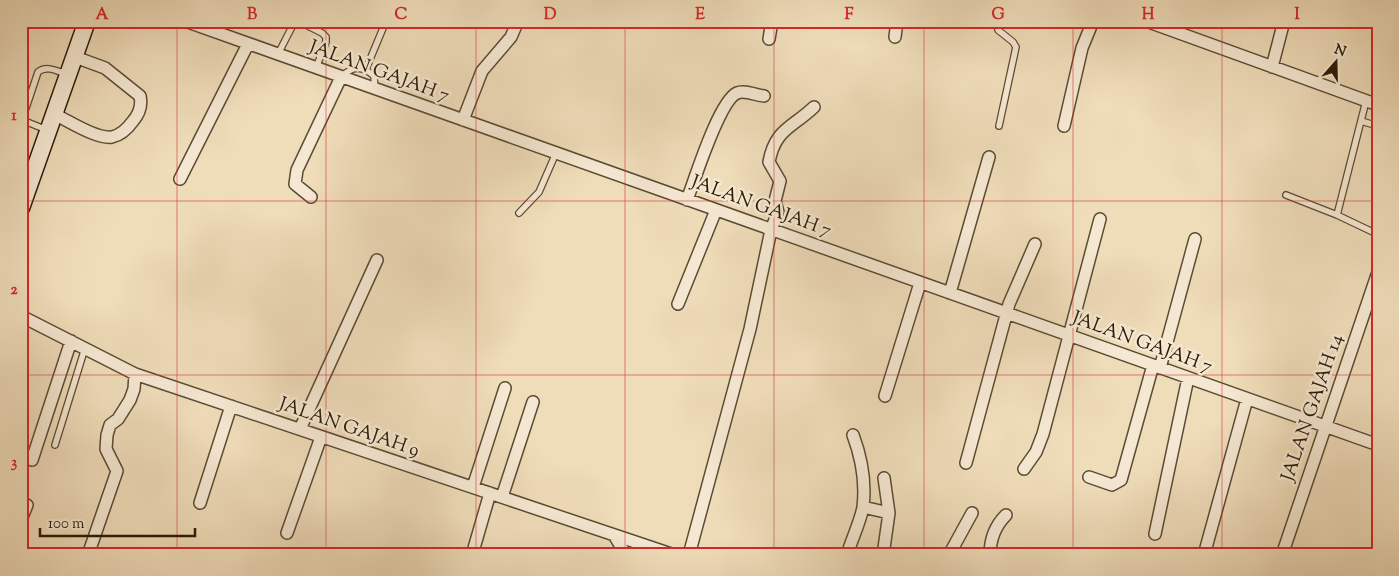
<svg xmlns="http://www.w3.org/2000/svg" width="1399" height="576" viewBox="0 0 1399 576" font-family="'Sorts Mill Goudy',serif">
<style>
.lines{fill:none;stroke-linecap:round;stroke-linejoin:round}
.lane-casing{stroke:#5b4b34;stroke-width:8}
.street-casing{stroke:#5b4b34;stroke-width:14}
.secondary-casing{stroke:#2a1b08;stroke-width:19}
.lane{stroke:#f5e8d2;stroke-width:5.5}
.street{stroke:#f5e8d2;stroke-width:11}
.secondary{stroke:#f5e8d2;stroke-width:16}
.grid{fill:none;stroke:#d62828;stroke-width:1;stroke-opacity:0.55}
.labels{text-anchor:middle;dominant-baseline:central;stroke-width:5;stroke-linejoin:round;paint-order:stroke}
.street-label{font-size:19px;fill:#2a1b08;stroke:#f5e8d2}
.neatline{fill:none;stroke:#d62828;stroke-width:2}
.grid-label{font-size:16px;text-anchor:middle;font-weight:bold;fill:#d62828}
</style>
<rect width="100%" height="100%" fill="#efdcb9"/>
<filter id="stains"><feTurbulence type="fractalNoise" baseFrequency=".004" numOctaves="4"/><feColorMatrix values="0 0 0 0 .2 0 0 0 0 .09 0 0 0 0 .02 0 0 0 .5 -.17"/></filter>
<radialGradient id="worn" r=".72"><stop offset=".6" stop-color="#630" stop-opacity="0"/><stop offset="1" stop-color="#630" stop-opacity=".3"/></radialGradient>
<g class="lines">
<defs>
<path id="lane" d="M298,21L322,33L326,37V42L316,68
M997,21L998,30L1013,42L1016,47L999,126
M278,54L295,21
M366,69L386,21
M341,77C352,66 362,65 374,76L375,89
M1361,121L1378,126
M47,130L27,122L23,117L38,72C46,65 57,71 66,74
M1286,195L1337,215L1366,101
M519,213L539,192L556,153
M1337,215L1377,234
M55,445L85,348"/>
<path id="street" d="M185,21L1378,445
M1146,21L1378,105
M895,37L897,21
M769,39L772,21
M1272,67L1284,21
M54,114C69,121 96,139 112,137C121,135 128,128 133,121C139,114 142,105 140,96L105,68L75,57
M463,120L482,71L511,37L518,21
M1064,126L1082,48L1093,21
M180,179L248,44
M311,197L295,184L297,170L341,77
M687,200C695,179 719,101 737,93C744,90 756,95 764,96
M950,293L989,157
M678,304L716,210
M21,316L135,374L674,555
M1160,368L1195,239
M885,396L920,283
M300,429L377,260
M32,460L71,341
M966,463L1009,304L1035,244
M1024,469L1036,452L1043,434L1100,219
M1089,477L1112,485L1121,480L1153,365
M473,487L505,388
M502,497L533,402
M200,503L231,406
M863,507L889,513
M21,520L27,505
M287,533L321,437
M1155,534L1188,378
M614,535L626,555
M88,555L117,471L106,449L107,435L110,425L118,419L130,400L134,389L135,374
M472,555L490,493
M689,555L750,329L771,230L778,212L775,201L780,181L769,162C775,129 792,128 814,107
M847,555C851,541 861,520 863,507C866,482 862,459 853,435
M883,555L889,513L884,478
M949,555L972,513
M990,555C990,539 995,526 1006,515
M1204,555L1247,399
M1282,555L1378,272"/>
<path id="secondary" d="M21,208L87,21"/>
</defs>
<use href="#lane" class="lane-casing"/>
<use href="#street" class="street-casing"/>
<use href="#secondary" class="secondary-casing"/>
<use href="#lane" class="lane"/>
<use href="#street" class="street"/>
<use href="#secondary" class="secondary"/>
</g>
<path class="grid" d="M177,21V555M326,21V555M476,21V555M625,21V555M774,21V555M924,21V555M1073,21V555M1222,21V555M21,201H1378M21,375H1378"/>
<g class="labels">
<g class="street-label">
<text transform="translate(379 72) rotate(20)">JALAN GAJAH 7</text>
<text transform="translate(761 207) rotate(20)">JALAN GAJAH 7</text>
<text transform="translate(1142 343) rotate(20)">JALAN GAJAH 7</text>
<text transform="translate(1313 408) rotate(-71)">JALAN GAJAH 14</text>
<text transform="translate(349 428) rotate(19)">JALAN GAJAH 9</text>
</g>
</g>
<rect width="1399" height="576" fill="none" stroke="#efdcb9" stroke-width="55"/>
<g transform="translate(1336 62) rotate(20)" stroke="#f5e8d2" stroke-width="4" paint-order="stroke">
<path d="M0-4L9 19L0 12L-9 19Z" fill="#2a1b08"/>
<text y="-8" font-size="14" font-weight="bold" text-anchor="middle" fill="#2a1b08">N</text>
</g>
<path d="M40 528v8h155v-8" fill="none" stroke="#2a1b08" stroke-width="2.5"/>
<text x="48" y="528" font-size="15" fill="#2a1b08" stroke="#f5e8d2" stroke-width="4" paint-order="stroke">100 m</text>
<rect x="28" y="28" width="1344" height="520" class="neatline"/>
<g class="grid-label">
<text x="102" y="19">A</text>
<text x="252" y="19">B</text>
<text x="401" y="19">C</text>
<text x="550" y="19">D</text>
<text x="700" y="19">E</text>
<text x="849" y="19">F</text>
<text x="998" y="19">G</text>
<text x="1148" y="19">H</text>
<text x="1297" y="19">I</text>
<text x="14" y="120">1</text>
<text x="14" y="294">2</text>
<text x="14" y="467">3</text>
</g>
<rect width="100%" height="100%" filter="url(#stains)"/>
<rect width="100%" height="100%" fill="url(#worn)"/>
</svg>
